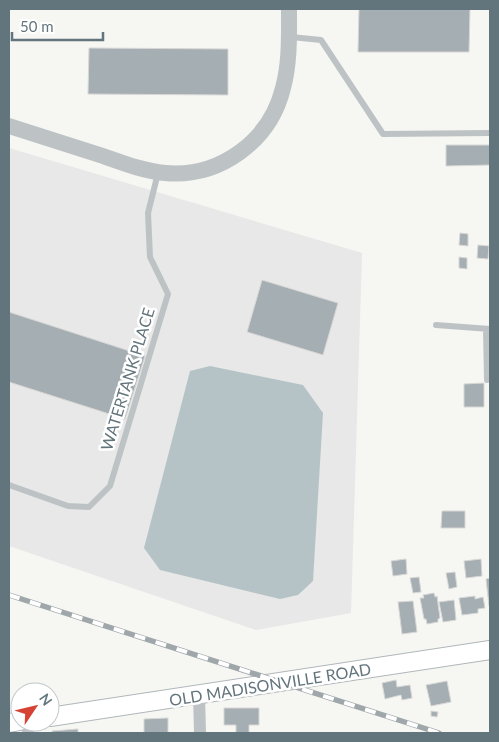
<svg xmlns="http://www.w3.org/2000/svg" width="499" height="742" viewBox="0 0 499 742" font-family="Lato,sans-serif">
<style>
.built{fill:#e7e8e7}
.water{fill:#b6c3c6}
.building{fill:#a5aeb2;stroke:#d8d7d6}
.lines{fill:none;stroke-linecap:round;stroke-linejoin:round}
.secondary-casing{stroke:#b0b7ba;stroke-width:20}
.service{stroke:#bdc3c5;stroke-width:6}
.minor{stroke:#bdc3c5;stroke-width:12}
.tertiary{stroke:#bdc3c5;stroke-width:16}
.secondary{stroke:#fff;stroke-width:18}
.rail-casing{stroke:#9fa7ab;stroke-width:5.5}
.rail{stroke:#fff;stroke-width:4;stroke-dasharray:11;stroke-linecap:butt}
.labels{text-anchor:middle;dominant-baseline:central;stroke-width:5;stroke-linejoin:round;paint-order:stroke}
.street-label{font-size:16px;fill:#63757c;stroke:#fff}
</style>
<rect width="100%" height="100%" fill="#f6f6f3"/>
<path class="built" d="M9,148L362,253L351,613L256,630L9,546Z"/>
<path class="water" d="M210,366L303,385L323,413L313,581L298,595L280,599L160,570L144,548L190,371Z"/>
<path class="building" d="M359,9H470L469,52H358Z
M89,48L228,49V95L88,94Z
M446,145H490V165L446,166Z
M460,233L468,234V246L459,245Z
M478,245L489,246L488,259L477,258Z
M459,257L467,258V269L459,268Z
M262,280L338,303L323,355L247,332Z
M9,312L145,356L125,419L9,382Z
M484,383V407H464V384Z
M442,511H465V528H441Z
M406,559L407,574L393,576L391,561Z
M481,559L482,576L466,578L464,561Z
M455,572L457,587L449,589L446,573Z
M419,577L421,592L413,593L410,578Z
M490,578V606H489L486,579Z
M434,593L435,597L437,596L440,618L438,619V622L427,624L426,619H424L420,598H424L423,595Z
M475,596V599L483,597L485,608L478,609V613L462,615L459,598Z
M454,600L456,620L443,622L439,602Z
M413,601L417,632L402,634L398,602Z
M396,680L397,687L410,685L412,698L402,700L401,695L385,699L382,683Z
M447,681L451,702L431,706L426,685Z
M224,708H259V725H249V733H236V725H224Z
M431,711L438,712L437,717L431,716Z
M168,718V733H144V719Z
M78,729V733H52V731Z"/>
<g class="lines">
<defs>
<path id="secondary" d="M50,717L490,650
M9,723L20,721"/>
</defs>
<use href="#secondary" class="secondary-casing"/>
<path class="service" d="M291,37L321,40L383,134L490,133
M436,325L490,329
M486,329L487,380
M9,485L68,506L89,507L110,486L168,294L150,257L148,213L158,173"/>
<path class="minor" d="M199,695L200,733
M28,722V733"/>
<path class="tertiary" d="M9,126C40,136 71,146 103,156C123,163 143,171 165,173C220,178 270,141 283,88C290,62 289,35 289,9"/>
<use href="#secondary" class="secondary"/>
<defs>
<path id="rail" d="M9,595L439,733"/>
</defs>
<use href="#rail" class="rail-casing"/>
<use href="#rail" class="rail"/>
</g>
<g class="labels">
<g class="street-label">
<text transform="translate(127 379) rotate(-73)">WATERTANK PLACE</text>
<text transform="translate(270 684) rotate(-9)">OLD MADISONVILLE ROAD</text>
</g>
</g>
<rect width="499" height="742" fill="none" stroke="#63757c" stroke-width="20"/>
<g transform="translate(35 707) rotate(55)"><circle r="24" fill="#ffffff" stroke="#c1c8cb"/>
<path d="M0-4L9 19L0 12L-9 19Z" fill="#d64234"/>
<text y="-8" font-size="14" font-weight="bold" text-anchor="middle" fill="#63757c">N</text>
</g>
<path d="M12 32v8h91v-8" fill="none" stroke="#63757c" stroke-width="2.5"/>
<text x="20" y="32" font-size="15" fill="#63757c" stroke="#ffffff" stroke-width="4" paint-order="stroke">50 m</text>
</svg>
